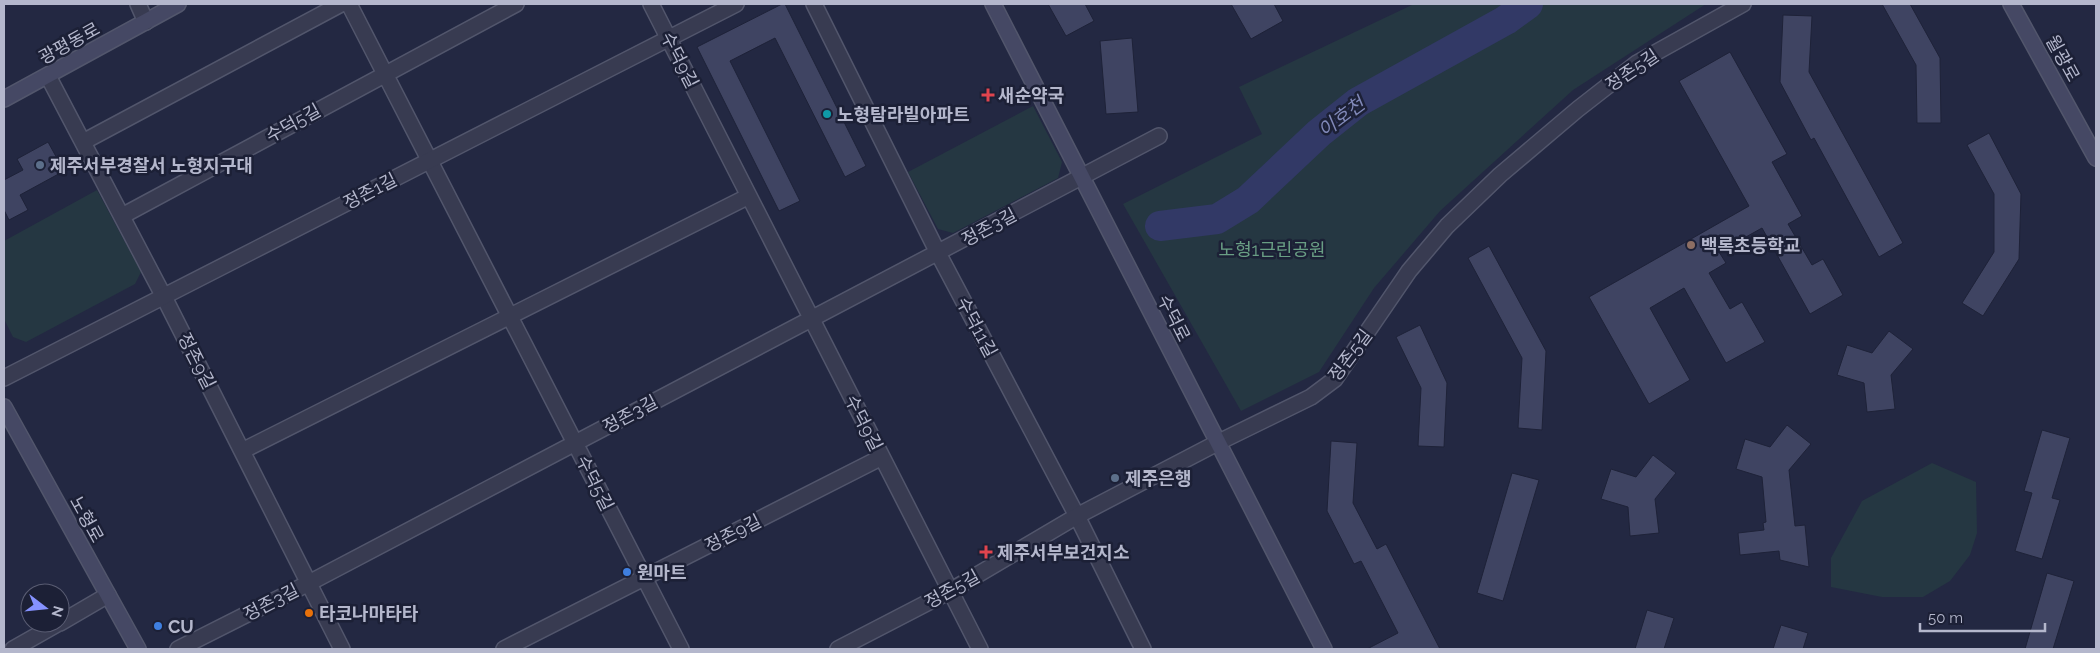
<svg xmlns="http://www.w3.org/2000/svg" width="2100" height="653" viewBox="0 0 2100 653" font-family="Raleway,'Noto Sans KR',sans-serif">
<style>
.green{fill:#253742}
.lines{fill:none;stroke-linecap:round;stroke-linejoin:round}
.river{stroke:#323966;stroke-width:30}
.building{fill:#3f4462;stroke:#1e2238}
.minor-casing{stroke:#52566c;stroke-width:18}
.tertiary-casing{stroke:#52566c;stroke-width:18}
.secondary-casing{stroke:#52566c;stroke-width:18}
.minor{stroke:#383b51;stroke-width:15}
.tertiary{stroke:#383b51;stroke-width:15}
.secondary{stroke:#454864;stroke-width:15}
.health-dot{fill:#e0444e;stroke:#1c2036;stroke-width:2}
.culture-dot{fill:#0f9aa8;stroke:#1c2036;stroke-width:2}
.service-dot{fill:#5c6f8a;stroke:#1c2036;stroke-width:2}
.education-dot{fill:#8d6e63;stroke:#1c2036;stroke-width:2}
.shop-dot{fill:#3f7fe0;stroke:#1c2036;stroke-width:2}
.food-dot{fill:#e8710a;stroke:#1c2036;stroke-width:2}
.labels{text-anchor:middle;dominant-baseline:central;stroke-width:5;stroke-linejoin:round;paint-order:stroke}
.street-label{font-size:18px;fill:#b4b7cc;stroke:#1c2036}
.poi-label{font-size:18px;font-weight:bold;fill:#b4b7cc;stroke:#1c2036;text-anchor:start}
.park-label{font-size:18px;fill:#699e84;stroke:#1c2036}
.water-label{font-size:19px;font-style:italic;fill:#8189b9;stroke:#1c2036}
</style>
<rect width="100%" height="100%" fill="#232842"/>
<path class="green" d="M1414,4H1706L1573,90L1440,211L1374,288L1319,372L1241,411L1123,204L1262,134L1239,87Z
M1033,106L1062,162L1058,178L953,233L938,229L908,172Z
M97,190L141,272L135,284L26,342L13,337L4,319V241Z
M1932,463L1976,482L1977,533L1970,555L1950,581L1923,597H1882L1831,587V558L1862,501Z"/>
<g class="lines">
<path class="river" d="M1160,226L1217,219L1248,200L1319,133L1358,102L1506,20L1528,4"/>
</g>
<path class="building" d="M782,4H785L866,166L845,177L775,38L730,61L800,201L779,211L697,47Z
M1048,4H1085L1094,21L1066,36Z
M1231,4H1274L1283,21L1251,39Z
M1882,4H1910L1940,58L1941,123H1917L1916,65Z
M1783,15L1812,16L1809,72L1903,243L1879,257L1814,138L1811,140L1780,82Z
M1132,38L1138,112L1106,114L1100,41Z
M1730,52L1787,154L1772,162L1802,216L1788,224L1812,265L1823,259L1843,295L1810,314L1762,228L1719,252L1726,263L1709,273L1730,309L1742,302L1765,342L1726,363L1684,288L1650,308L1690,380L1649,404L1589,297L1749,206L1679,81Z
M1989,133L2021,194L2019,259L1983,316L1962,303L1994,252V194L1967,145Z
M48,142L64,171L20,195L28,210L9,220L4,210V180L23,170L17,159Z
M1489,246L1546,351L1542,430L1518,428L1522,358L1468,258Z
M1420,325L1447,383L1444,447L1418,446L1421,388L1396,337Z
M1889,331L1913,349L1891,375L1895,409L1867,412L1864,383L1837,375L1847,345L1872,353Z
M1787,425L1811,444L1789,470L1795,526L1805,525L1809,567L1780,560L1779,551L1740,555L1738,533L1764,530L1763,523L1766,522L1762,477L1736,469L1745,439L1770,447Z
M2042,430L2070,438L2052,498L2060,500L2042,559L2015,551L2032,493L2024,491Z
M1331,441L1357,443L1353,503L1377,549L1386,544L1440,649H1367L1398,633L1361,561L1354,564L1327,511Z
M1653,455L1676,473L1655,499L1659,533L1630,536L1628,507L1601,499L1611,469L1636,477Z
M1512,473L1539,480L1503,601L1477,593Z
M2047,573L2074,581L2053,649H2025Z
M1647,610L1674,618L1664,649H1635Z
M1781,625L1808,633L1803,649H1773Z"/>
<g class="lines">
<defs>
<path id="minor" d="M138,4L146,22
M349,4L681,649
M651,4L980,649
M814,4L938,253L1077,516L1143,649
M48,76L164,297L342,649
M83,142L341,4
M122,216L516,4
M242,451L749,196
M60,623L108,595
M13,649L59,623
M178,649L309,583L1159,136
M504,649L882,457"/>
<path id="tertiary" d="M4,378L736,4
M838,649L950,591L1077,516L1217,443L1311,397L1335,379L1409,271L1447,226L1500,175L1578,109L1637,63L1743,4"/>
<path id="secondary" d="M993,4L1324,649
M2011,4L2096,158
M4,99L178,4
M4,407L138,649"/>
</defs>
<use href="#minor" class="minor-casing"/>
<use href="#tertiary" class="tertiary-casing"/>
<use href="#secondary" class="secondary-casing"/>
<use href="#minor" class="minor"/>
<use href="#tertiary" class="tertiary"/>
<use href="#secondary" class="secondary"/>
</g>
<g class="health-dot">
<path d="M985.5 87.5h5v5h5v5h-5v5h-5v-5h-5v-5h5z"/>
<path d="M983.5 544.5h5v5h5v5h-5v5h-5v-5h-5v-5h5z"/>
</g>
<circle class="culture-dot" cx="827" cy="114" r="5"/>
<g class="service-dot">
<circle cx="40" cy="165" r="5"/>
<circle cx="1115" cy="478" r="5"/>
</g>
<circle class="education-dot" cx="1691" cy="245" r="5"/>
<g class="shop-dot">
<circle cx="627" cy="572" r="5"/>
<circle cx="158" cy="626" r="5"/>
</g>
<circle class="food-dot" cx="309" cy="613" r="5"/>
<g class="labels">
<g class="street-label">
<text transform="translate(69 43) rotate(-29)">광평동로</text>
<text transform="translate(2063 58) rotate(61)">월광로</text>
<text transform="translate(680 60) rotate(63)">수덕9길</text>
<text transform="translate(1632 70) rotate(-34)">정존5길</text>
<text transform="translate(293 123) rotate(-29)">수덕5길</text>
<text transform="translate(370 191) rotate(-27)">정존1길</text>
<text transform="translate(989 227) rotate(-28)">정존3길</text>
<text transform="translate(1174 318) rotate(63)">수덕로</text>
<text transform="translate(977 327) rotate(62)">수덕11길</text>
<text transform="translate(1350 355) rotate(-53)">정존5길</text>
<text transform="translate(197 361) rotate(63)">정존9길</text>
<text transform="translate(630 414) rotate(-28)">정존3길</text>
<text transform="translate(864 423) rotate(63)">수덕9길</text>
<text transform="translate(595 483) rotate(63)">수덕5길</text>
<text transform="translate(87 519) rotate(61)">노형로</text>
<text transform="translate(733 533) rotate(-27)">정존9길</text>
<text transform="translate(952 589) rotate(-29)">정존5길</text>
<text transform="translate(271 602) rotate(-27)">정존3길</text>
</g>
<g class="poi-label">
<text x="998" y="95">새순약국</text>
<text x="837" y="114">노형탐라빌아파트</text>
<text x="50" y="165">제주서부경찰서 노형지구대</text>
<text x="1701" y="245">백록초등학교</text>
<text x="1125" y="478">제주은행</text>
<text x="997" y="552">제주서부보건지소</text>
<text x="637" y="572">원마트</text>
<text x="319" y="613">타코나마타타</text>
<text x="168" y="626">CU</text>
</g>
<g class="park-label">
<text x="1272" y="249">노형1근린공원</text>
</g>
<g class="water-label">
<text transform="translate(1341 117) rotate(-37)">이호천</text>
</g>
</g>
<rect width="2100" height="653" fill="none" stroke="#b4b7cc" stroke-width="10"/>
<g transform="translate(45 608) rotate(106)"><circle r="24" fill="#1c2036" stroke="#595c72"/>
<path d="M0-4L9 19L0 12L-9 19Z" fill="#8692ff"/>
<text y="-8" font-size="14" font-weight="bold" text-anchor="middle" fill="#b4b7cc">N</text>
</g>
<path d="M1920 623v8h125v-8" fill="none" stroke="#b4b7cc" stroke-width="2.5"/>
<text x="1928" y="623" font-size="15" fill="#b4b7cc" stroke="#1c2036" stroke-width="4" paint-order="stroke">50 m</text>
</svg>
